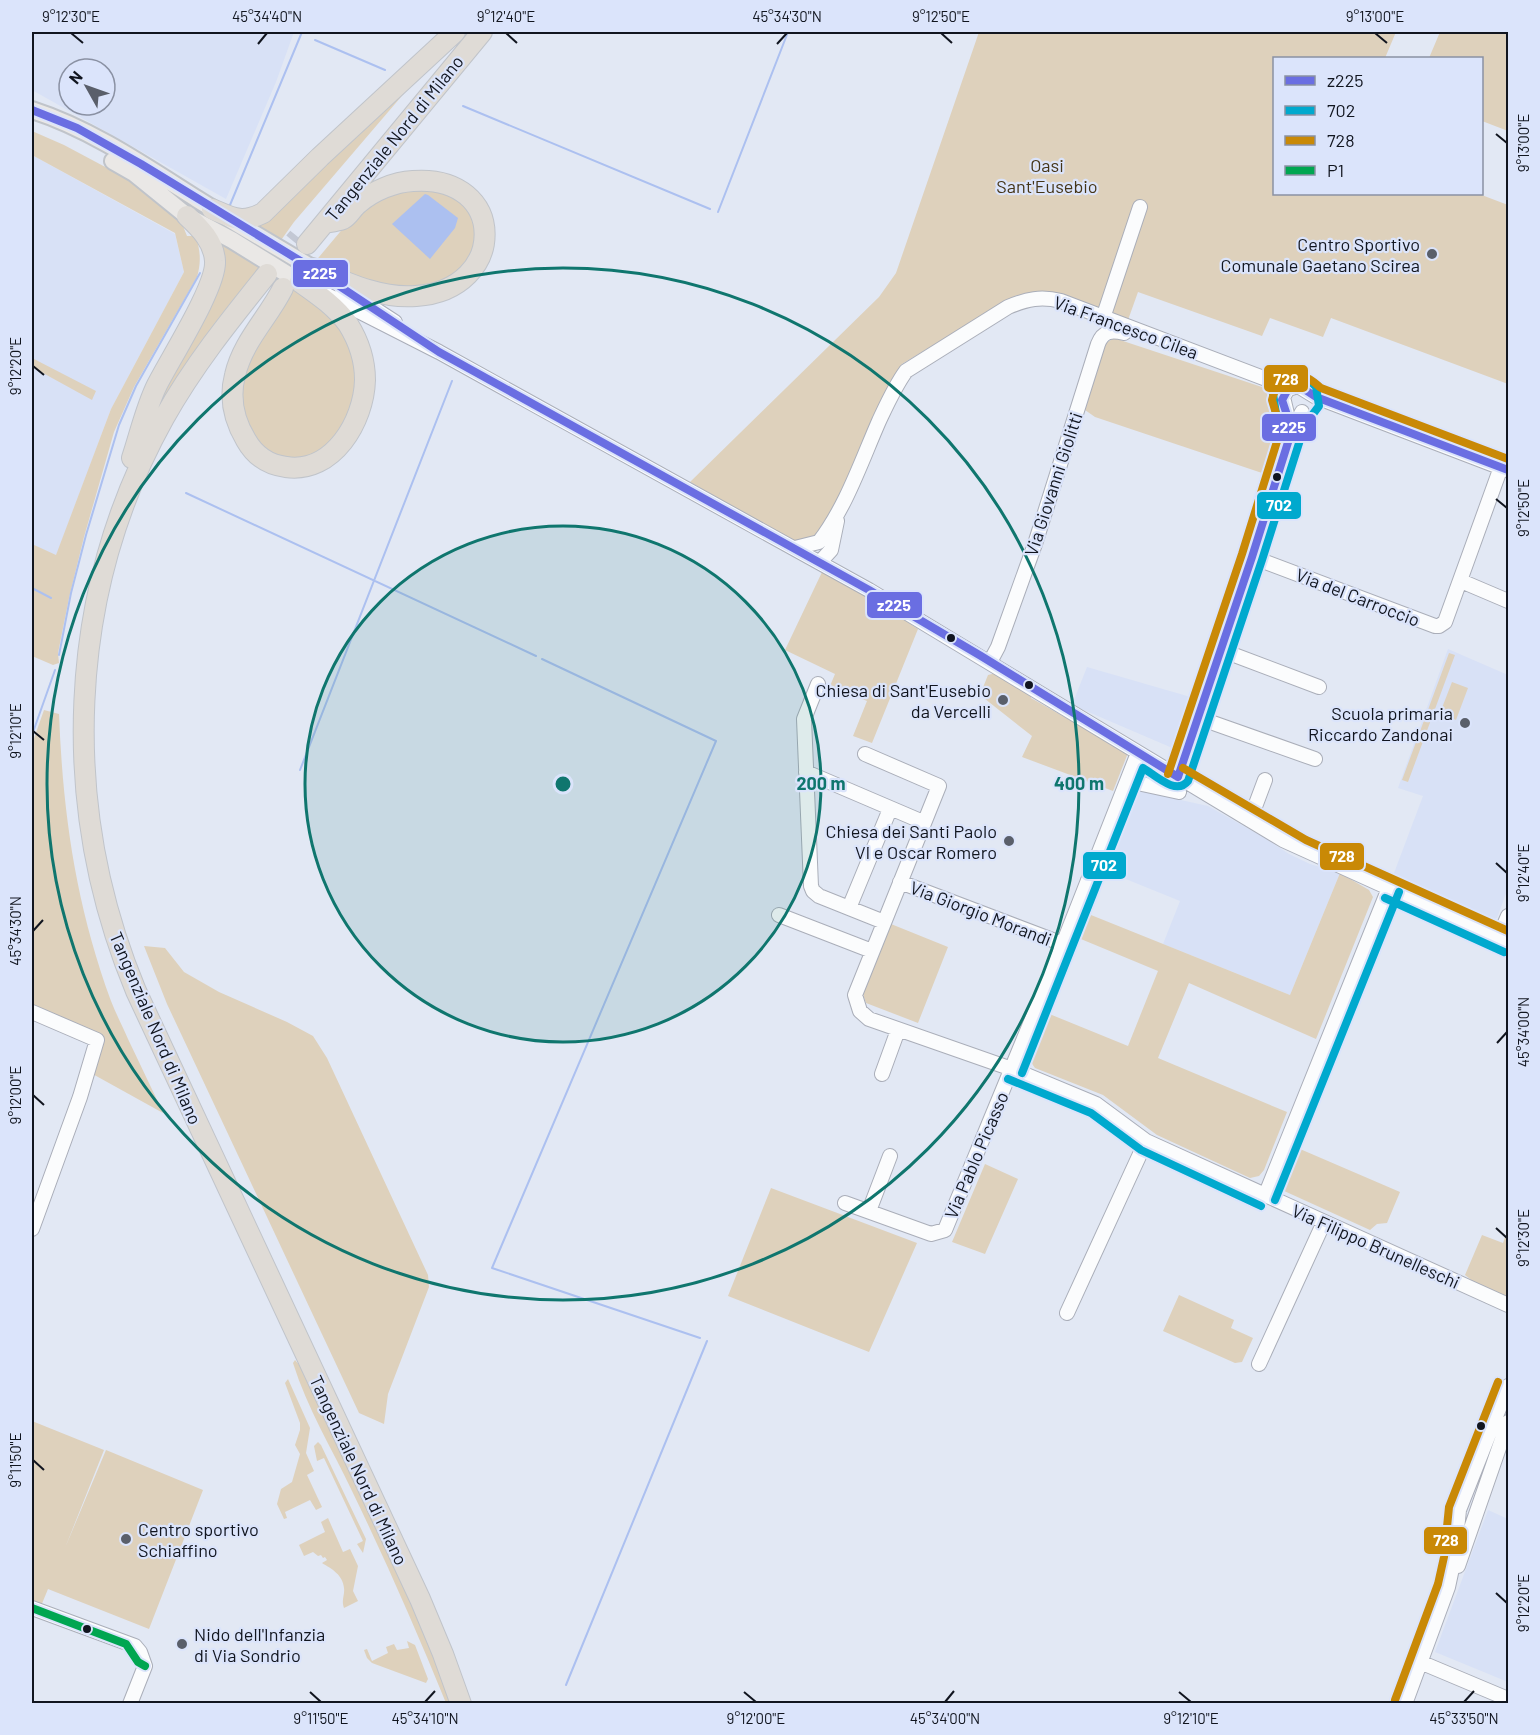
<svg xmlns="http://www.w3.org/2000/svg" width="1540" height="1735" viewBox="0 0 1540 1735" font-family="Barlow,sans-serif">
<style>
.built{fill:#d8e1f6;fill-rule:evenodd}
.green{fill:#ded1bc}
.water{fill:#acc0f0}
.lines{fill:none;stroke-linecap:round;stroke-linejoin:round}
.stream{stroke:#acc0f0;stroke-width:2}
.highway-tunnel{stroke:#c3c8d4;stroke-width:20;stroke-dasharray:20 10;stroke-linecap:butt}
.minor-casing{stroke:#aaaeb9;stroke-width:16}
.major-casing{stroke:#c0c4ca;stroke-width:20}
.highway-casing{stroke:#c0c4ca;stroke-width:22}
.minor{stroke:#fbfcfd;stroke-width:14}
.major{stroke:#eae8e6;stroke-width:16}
.highway{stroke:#dfdbd6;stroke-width:20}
.bus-1-casing{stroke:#dbe4fb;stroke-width:12}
.bus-2-casing{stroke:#dbe4fb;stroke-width:12}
.bus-3-casing{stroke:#dbe4fb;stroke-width:12}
.bus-4-casing{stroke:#dbe4fb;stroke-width:12}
.bus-1{stroke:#6a6ee2;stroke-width:8}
.bus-2{stroke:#00a9ce;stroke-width:8}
.bus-3{stroke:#c98906;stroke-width:8}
.bus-4{stroke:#00a651;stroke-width:8}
.ticks{fill:none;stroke:#11151f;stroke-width:2}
.ring{fill:none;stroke:#0f766e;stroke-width:3}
.poi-dot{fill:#5a5f6a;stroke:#dbe4fb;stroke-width:2}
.bus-dot{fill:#11151f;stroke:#dbe4fb;stroke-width:2}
.labels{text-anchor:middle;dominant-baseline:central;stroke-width:4.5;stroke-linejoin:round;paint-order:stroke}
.street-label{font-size:18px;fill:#11151f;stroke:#dbe4fb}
.park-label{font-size:18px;fill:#453517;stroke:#dbe4fb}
.poi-label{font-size:18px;fill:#11151f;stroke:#dbe4fb;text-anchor:end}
.centre{fill:#0f766e;stroke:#dbe4fb;stroke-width:3}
.ring-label{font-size:18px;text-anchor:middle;font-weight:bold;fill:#0f766e;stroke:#dbe4fb;stroke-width:4.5;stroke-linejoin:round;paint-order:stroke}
.line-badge{stroke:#dbe4fb;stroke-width:2}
.badge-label{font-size:16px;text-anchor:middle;font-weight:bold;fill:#fff}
.neatline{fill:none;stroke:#11151f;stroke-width:2}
.ticks-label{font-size:15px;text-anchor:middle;fill:#11151f}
</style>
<rect width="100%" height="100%" fill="#e2e8f4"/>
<path class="built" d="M32,32H294L276,82L226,199L32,90ZM69,69H105V105H69Z
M32,155L175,234L184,272L111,409L56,556L32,544Z
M1448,649L1508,675V888L1497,918L1482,922L1391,881L1423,796L1398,788Z
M1087,667L1194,698L1177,750L1072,705Z
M1131,789L1208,806L1263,837L1289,854L1310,864L1340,873L1290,995L1163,944L1180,901L1101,869Z
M1488,1510L1508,1519V1682L1435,1652Z"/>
<path class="green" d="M979,32H1396L1385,58H1274V194H1479L1508,205V384L1331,318L1323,337L1270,318L1262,336L1138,292L1128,320L1049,293H1029L1015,296L902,364L890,382L825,528C817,537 804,545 792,540L690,482L879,297L896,273Z
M1440,32H1508V131L1482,121V58H1429Z
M424,70L294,222L279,243L250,227Z
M32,131L64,145L124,177L127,174L181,221L187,236H195C201,249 201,264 197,277L134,387L114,432L84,537L69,598L58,653L59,663L53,665L32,656V544L56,555L111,409L184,272L175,233L32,155Z
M401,186L462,195L482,240L456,281L391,291L314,263L350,220Z
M219,242L260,266V269C217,316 179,370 150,426Z
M295,287L343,325L361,378L341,438L304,463L261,452L237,397L259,332Z
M1114,338L1268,389L1281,435L1265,474L1095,417L1085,410L1106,343Z
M34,359L96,391L92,400L32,367Z
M823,570L874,600L918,629L872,743L853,736L867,701L830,686L835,674L785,650Z
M1449,653L1455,655L1408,782L1402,780Z
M996,673L1031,695V698L1128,753L1113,791L1022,757L1032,736L980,695L988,675Z
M1452,682L1468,688L1456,720L1440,713Z
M44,710L59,714C63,816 76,905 111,1001C116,1014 123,1027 128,1039C140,1064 152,1089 163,1113L89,1072L102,1036L32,1007V744Z
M1340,873L1369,890L1373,897L1316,1039L1189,983L1158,1058L1287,1112L1264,1170L1259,1176L1250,1178L1157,1135L1103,1095L1035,1068C1022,1053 1040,1028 1047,1013L1128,1046L1158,971L1076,937L1086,913L1290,995Z
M891,924L948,947L918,1023L866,1003L863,994Z
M144,946L165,948L184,972L219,992L287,1022L313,1036L327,1058L428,1275L429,1287L388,1394L384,1424L359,1413L167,1004Z
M1300,1149L1400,1192L1387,1223L1377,1224L1370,1230L1282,1190Z
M985,1164L1018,1179L985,1254L952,1242Z
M771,1188L917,1243L869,1352L728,1296Z
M1508,1229V1298L1475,1283L1465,1275L1482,1235L1503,1243Z
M1179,1295L1234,1320L1231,1328L1253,1338L1242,1362L1235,1363L1163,1331Z
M295,1360L301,1367C353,1478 408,1588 451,1703H446C417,1632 386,1561 352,1491C332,1449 307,1408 293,1363Z
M288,1379L310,1428L306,1453L314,1471L307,1475L322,1507L316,1510L310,1500L285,1512L287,1518L284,1519L277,1504L281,1489L292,1482L300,1454L295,1445L300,1430V1423L285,1383Z
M32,1421L104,1450L65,1548L106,1450L203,1490L149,1629L48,1589L41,1606L32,1602Z
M318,1442L321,1445L366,1539L363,1553L357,1544L363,1541L324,1458L317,1461L314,1446Z
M328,1518L343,1552L350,1549L358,1566L353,1591L358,1601L344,1608C341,1600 345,1595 344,1588C343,1575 332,1569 322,1563L327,1560L325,1557L323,1558L321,1555L318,1556L313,1552L304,1556L299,1545L325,1532L321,1522Z
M407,1641L415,1645L428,1679L426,1683L372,1663L367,1658L364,1650L367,1649L372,1661L388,1653L386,1647L394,1644L397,1650L409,1648Z"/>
<path class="water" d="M425,194L428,195L458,218L455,228L430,259L392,224Z"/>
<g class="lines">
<path class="stream" d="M315,40L385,70
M463,106L710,209
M230,205L302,32
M718,212L788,32
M186,493L536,656
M32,588L51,598
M59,655L71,593L86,535L119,425L136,386L200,273
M542,659L716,741L492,1268L700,1338
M32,735L55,670
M300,770L452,381
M566,1685L707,1341"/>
<path class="highway-tunnel" d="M275,265L298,237"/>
<defs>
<path id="minor" d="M341,287L395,322
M327,295L439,352L869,590L1283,840L1508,942
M1103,318L1140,207
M1290,434L1288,418L1283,397L1288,389L1298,386L1316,397L1507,470
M795,548L819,542C846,507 861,462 879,421C887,404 895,386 906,371L1008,307C1027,299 1041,296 1061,301L1282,385L1292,387
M1252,557L1435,626H1439L1445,622L1501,467
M820,562L831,550L837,521
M1461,581L1508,601
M1221,650L1319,687
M990,662L998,647L1035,544L1098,344C1103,331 1111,330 1124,333L1129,329
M818,684L804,719L811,886L813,891L819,896L884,922
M1199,718L1315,759
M865,754L939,786L855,995L860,1011L869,1019L1012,1069L1096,1104L1146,1141L1508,1305
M806,772L923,822
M1178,777L1252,557L1290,436L1302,412
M1128,781L1179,792
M1250,820L1265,780
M900,882L1063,944
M849,908L890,809
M779,915L872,951
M1499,937L1508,916
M32,1012L97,1040L80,1097L32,1229
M882,1074L898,1030
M1265,1196L1389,888
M845,1203L931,1234L945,1230L1063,944L1138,753
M869,1211L890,1156
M1067,1313L1146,1141
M1259,1364L1324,1222
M1458,1566L1508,1422
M32,1608L135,1646L140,1652L145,1666L130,1704
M1420,1662L1508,1699
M1405,1704L1448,1587L1454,1559L1459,1510L1508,1386"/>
<path id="major" d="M32,110C91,129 145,166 197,199C235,223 274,245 312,268
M113,161L134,173L187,216L232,240L300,282"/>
<path id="highway" d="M212,209C233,218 241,224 263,213L320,157L455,32
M307,244L482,32
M312,268C345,282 380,299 416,296C508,290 508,174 413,181C394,182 373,191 359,203C353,207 349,216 343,219C337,221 330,222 325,223
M267,274C230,320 193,366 164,418C66,594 59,806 136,991L420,1599L443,1654L461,1704
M283,288C268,318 243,341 235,375C229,398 234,420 246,440C255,456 268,465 286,467C333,474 364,421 365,380C365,360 358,340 348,324C335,306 317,294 300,282
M132,458C140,434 146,407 157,385C170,359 217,286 215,261C214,242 200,228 187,216"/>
</defs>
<use href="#minor" class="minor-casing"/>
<use href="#major" class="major-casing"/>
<use href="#highway" class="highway-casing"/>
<use href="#minor" class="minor"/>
<use href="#major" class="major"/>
<use href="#highway" class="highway"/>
<defs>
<path id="bus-1" d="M32,110L77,128L141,164L312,268L439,352L869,590L981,656L1178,777
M1178,777L1252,557L1290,436L1288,418L1282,400L1288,389L1301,387L1316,397L1508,470"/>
<path id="bus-2" d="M1385,898L1504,952
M1022,1073L1143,768C1155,775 1176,796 1188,781L1262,560L1300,440L1307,422L1319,406L1316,387C1301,369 1284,374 1273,393L1279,435
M1008,1079L1091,1113L1141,1150L1261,1206
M1275,1200L1399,892"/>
<path id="bus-3" d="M1183,768L1306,840L1508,931
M1168,774L1242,554L1279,435L1278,420L1272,400C1275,385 1287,372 1304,377C1310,378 1316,384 1321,388L1508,459
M1395,1700L1438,1584L1444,1557L1449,1507L1498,1382"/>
<path id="bus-4" d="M32,1608L126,1644L138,1662L145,1666"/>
</defs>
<use href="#bus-1" class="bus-1-casing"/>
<use href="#bus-2" class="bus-2-casing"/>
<use href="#bus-3" class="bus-3-casing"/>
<use href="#bus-4" class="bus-4-casing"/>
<use href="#bus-1" class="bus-1"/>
<use href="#bus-2" class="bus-2"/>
<use href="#bus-3" class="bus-3"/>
<use href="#bus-4" class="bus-4"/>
</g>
<path class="ticks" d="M71,33L83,43M506,33L517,43M941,33L952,43M1375,33L1387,43M258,44L267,33M777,44L787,33M1496,134L1507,143M33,366L44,375M1496,499L1507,508M33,731L44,740M1496,863L1507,873M33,931L43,920M1497,1043L1507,1032M33,1095L44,1105M1496,1228L1507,1238M33,1460L44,1470M1496,1593L1507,1603M310,1692L321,1702M744,1692L756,1702M1179,1692L1191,1702M425,1702L435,1691M945,1702L954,1691M1464,1702L1474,1691"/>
<circle cx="563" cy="784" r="258" fill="#0f766e" fill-opacity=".12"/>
<g class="ring">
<circle cx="563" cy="784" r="258"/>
<circle cx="563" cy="784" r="516"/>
</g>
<g class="poi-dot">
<circle cx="1432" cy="254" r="6"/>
<circle cx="1003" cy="700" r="6"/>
<circle cx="1465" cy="723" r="6"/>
<circle cx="1009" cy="841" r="6"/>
<circle cx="126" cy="1539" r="6"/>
<circle cx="182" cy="1644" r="6"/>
</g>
<g class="bus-dot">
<circle cx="1277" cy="477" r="5"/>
<circle cx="951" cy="638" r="5"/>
<circle cx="1029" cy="685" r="5"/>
<circle cx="1481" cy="1426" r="5"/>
<circle cx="87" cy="1629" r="5"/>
</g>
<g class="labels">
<g class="street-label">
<text transform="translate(394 138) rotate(-51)">Tangenziale Nord di Milano</text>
<text transform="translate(1126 327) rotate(20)">Via Francesco Cilea</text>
<text transform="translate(1053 484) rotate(-72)">Via Giovanni Giolitti</text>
<text transform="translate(1358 597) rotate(21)">Via del Carroccio</text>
<text transform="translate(981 913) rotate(21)">Via Giorgio Morandi</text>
<text transform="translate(156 1028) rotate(67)">Tangenziale Nord di Milano</text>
<text transform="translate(976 1155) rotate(-67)">Via Pablo Picasso</text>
<text transform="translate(1376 1246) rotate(24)">Via Filippo Brunelleschi</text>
<text transform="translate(359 1470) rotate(65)">Tangenziale Nord di Milano</text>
</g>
<g class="park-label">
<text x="1047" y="165">Oasi<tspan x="1047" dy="21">Sant'Eusebio</tspan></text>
</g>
<g class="poi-label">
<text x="1420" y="244">Centro Sportivo<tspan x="1420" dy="21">Comunale Gaetano Scirea</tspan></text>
<text x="991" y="690">Chiesa di Sant'Eusebio<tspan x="991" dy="21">da Vercelli</tspan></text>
<text x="1453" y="713">Scuola primaria<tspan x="1453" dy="21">Riccardo Zandonai</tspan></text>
<text x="997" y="831">Chiesa dei Santi Paolo<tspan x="997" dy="21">VI e Oscar Romero</tspan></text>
<text x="138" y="1529" text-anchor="start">Centro sportivo<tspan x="138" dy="21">Schiaffino</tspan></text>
<text x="194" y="1634" text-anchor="start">Nido dell'Infanzia<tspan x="194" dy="21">di Via Sondrio</tspan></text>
</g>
</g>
<circle cx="563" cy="784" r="9" class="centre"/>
<g class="ring-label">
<text x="821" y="790">200 m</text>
<text x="1079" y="790">400 m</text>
</g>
<g class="line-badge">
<rect x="292" y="259" width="57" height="29" rx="6" fill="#6a6ee2"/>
<rect x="1263" y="364" width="46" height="29" rx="6" fill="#c98906"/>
<rect x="1261" y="413" width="56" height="29" rx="6" fill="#6a6ee2"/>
<rect x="1256" y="491" width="46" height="29" rx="6" fill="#00a9ce"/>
<rect x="866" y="591" width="57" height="28" rx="6" fill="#6a6ee2"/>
<rect x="1319" y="842" width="46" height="29" rx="6" fill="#c98906"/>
<rect x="1082" y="851" width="45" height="29" rx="6" fill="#00a9ce"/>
<rect x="1423" y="1526" width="45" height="29" rx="6" fill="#c98906"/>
</g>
<g class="badge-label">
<text x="320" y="279">z225</text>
<text x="1286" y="385">728</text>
<text x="1289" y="433">z225</text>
<text x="1279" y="511">702</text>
<text x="894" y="611">z225</text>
<text x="1342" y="862">728</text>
<text x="1104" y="871">702</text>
<text x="1446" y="1546">728</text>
</g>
<rect width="1540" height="1735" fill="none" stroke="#dbe4fb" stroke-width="66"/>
<rect x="1273" y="57" width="210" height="138" fill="#dbe4fb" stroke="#8a91a3" stroke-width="1.5"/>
<rect x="1285" y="76" width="30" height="9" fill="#6a6ee2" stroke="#8a91a3" stroke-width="1.5"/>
<text x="1327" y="87" font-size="18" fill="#11151f">z225</text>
<rect x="1285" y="106" width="30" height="9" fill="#00a9ce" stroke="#8a91a3" stroke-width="1.5"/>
<text x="1327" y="117" font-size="18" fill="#11151f">702</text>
<rect x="1285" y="136" width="30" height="9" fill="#c98906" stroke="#8a91a3" stroke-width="1.5"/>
<text x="1327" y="147" font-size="18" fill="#11151f">728</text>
<rect x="1285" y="166" width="30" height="9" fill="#00a651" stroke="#8a91a3" stroke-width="1.5"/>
<text x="1327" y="177" font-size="18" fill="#11151f">P1</text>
<g transform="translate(87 87) rotate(310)"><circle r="28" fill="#dbe4fb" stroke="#8a91a3" stroke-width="1.5"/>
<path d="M0-4.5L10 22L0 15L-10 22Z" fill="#5a5f6a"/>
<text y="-9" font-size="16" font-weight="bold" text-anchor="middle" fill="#11151f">N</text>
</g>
<rect x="33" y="33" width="1474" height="1669" class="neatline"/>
<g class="ticks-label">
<text x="71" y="22">9°12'30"E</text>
<text x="267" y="22">45°34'40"N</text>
<text x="506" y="22">9°12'40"E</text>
<text x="787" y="22">45°34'30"N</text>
<text x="941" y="22">9°12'50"E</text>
<text x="1375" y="22">9°13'00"E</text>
<text transform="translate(1524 143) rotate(-90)" y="5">9°13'00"E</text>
<text transform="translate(16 366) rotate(-90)" y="5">9°12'20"E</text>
<text transform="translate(1524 508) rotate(-90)" y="5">9°12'50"E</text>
<text transform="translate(16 731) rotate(-90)" y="5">9°12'10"E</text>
<text transform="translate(1524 873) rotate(-90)" y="5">9°12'40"E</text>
<text transform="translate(16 931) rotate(-90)" y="5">45°34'30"N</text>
<text transform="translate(1524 1032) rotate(-90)" y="5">45°34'00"N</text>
<text transform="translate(16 1095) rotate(-90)" y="5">9°12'00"E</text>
<text transform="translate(1524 1238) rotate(-90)" y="5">9°12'30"E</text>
<text transform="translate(16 1460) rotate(-90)" y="5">9°11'50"E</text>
<text transform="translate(1524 1603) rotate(-90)" y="5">9°12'20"E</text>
<text x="321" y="1724">9°11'50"E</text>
<text x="425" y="1724">45°34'10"N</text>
<text x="756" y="1724">9°12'00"E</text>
<text x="945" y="1724">45°34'00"N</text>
<text x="1191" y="1724">9°12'10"E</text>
<text x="1464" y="1724">45°33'50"N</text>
</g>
</svg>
